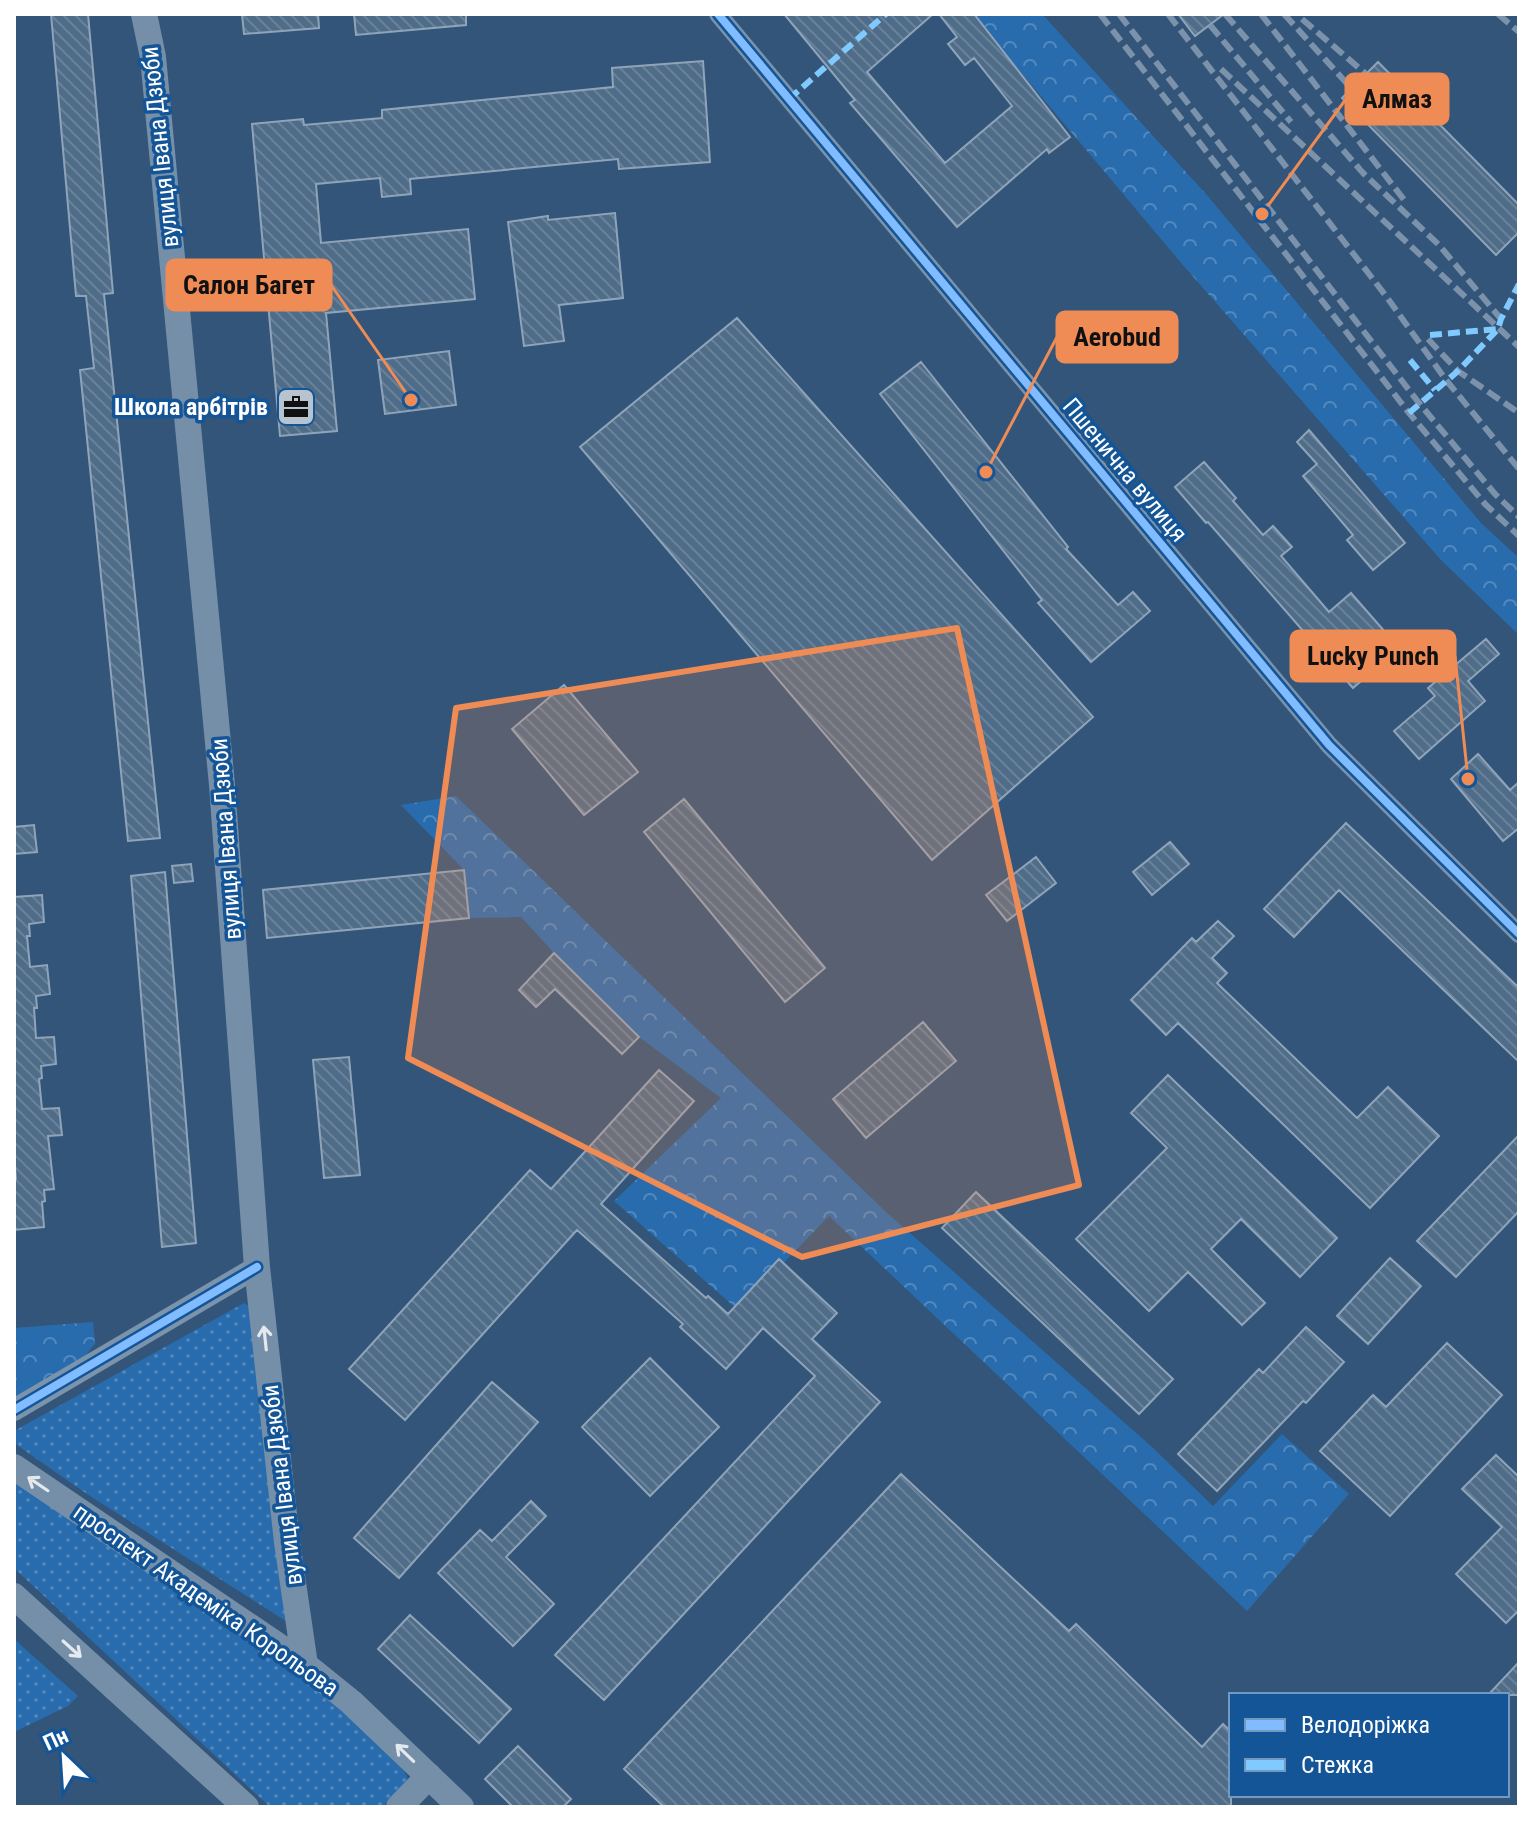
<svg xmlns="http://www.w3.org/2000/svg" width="1533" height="1821" viewBox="0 0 1533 1821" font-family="'Roboto Condensed',sans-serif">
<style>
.grass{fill:url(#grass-dots)}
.forest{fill:url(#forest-crowns)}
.building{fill:url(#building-back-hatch);stroke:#90a4b9;stroke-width:2}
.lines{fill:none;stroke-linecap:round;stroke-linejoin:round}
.minor{stroke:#7b93ab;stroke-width:18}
.tertiary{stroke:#7b93ab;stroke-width:22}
.secondary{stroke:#768fa8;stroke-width:26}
.rail{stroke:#7c92aa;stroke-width:6;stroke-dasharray:14 6;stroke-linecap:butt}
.quiet{stroke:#80caff;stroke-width:6;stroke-dasharray:12 6;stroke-linecap:butt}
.cycleway-casing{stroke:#145597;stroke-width:13}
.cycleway{stroke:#80bcff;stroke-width:8}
.oneway{stroke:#e4e9ee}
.marked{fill:#ef8b55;fill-opacity:0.2;stroke:#ef8b55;stroke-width:6;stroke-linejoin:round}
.labels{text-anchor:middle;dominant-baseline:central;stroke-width:7;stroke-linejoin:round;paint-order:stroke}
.street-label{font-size:24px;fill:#fff;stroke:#145597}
.poi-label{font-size:24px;font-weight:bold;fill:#fff;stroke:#145597;text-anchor:end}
.leader{fill:none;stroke:#ef8b55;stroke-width:3}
.callout-dot{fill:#ef8b55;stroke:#145597;stroke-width:3}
.callout{fill:#ef8b55;stroke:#ef8b55;stroke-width:3}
.callout-label{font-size:26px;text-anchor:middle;font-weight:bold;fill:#111}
</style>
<defs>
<pattern id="grass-dots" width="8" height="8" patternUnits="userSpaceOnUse" patternTransform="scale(2)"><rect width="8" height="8" fill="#286cae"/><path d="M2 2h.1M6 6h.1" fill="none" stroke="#5389be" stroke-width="1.8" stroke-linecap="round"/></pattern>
<pattern id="forest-crowns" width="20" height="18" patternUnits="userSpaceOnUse" patternTransform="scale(2)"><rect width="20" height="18" fill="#286cae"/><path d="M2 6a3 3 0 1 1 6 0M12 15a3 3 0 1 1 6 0" fill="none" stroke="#5389be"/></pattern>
<pattern id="building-back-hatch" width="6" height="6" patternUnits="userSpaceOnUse" patternTransform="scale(2)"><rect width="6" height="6" fill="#4f6c88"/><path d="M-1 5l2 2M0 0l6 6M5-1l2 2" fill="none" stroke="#69829a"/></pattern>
</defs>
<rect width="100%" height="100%" fill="#325579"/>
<path class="grass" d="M244,1303L253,1308L289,1623L87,1494L14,1443V1431Z
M14,1478L346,1708L404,1771L408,1779L404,1786L382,1807H270L14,1568Z
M14,1639L78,1696L68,1706L14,1732Z"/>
<path class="forest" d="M972,14H1042L1206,194L1481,523L1519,558V635L1441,560L1182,264Z
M456,796L885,1211L1152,1447L1213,1506L1282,1434L1349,1494L1247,1611L829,1216L738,1310L614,1201L721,1098L639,1037L554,953L521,917L469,918L464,870L401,805Z
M93,1322L95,1344L84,1357L14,1398V1328Z"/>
<path class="building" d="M51,14H88L113,293L104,294L160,838L128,841L80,370L94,368L86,296H76Z
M242,14H318L319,28L244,34Z
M354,14H466V25L356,35Z
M784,14H933L867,72L945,163L1012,106L974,58L965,65L948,44L957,37L939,14H974L1070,137L1049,153L1047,149L957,227L850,103L855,100Z
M1178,14H1224L1195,36Z
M703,61L710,162L619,169L618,159L410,179L411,194L382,197L380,178L316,184L321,243L468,229L475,299L326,313L337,431L280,436L252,124L303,119L304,125L382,118V110L613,87L612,68Z
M1378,62L1519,205V232L1496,255L1342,98Z
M615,213L623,298L559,305L564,341L524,346L508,222L548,216V220Z
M737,318L1093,717L932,860L580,447Z
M449,351L456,405L385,414L378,360Z
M921,362L1068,547L1066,549L1118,605L1133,592L1150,611L1091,662L1038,603L1042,600L880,394Z
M1309,430L1405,543L1373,570L1347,540L1353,535L1303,476L1317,464L1297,442Z
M1204,462L1236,498L1233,501L1263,535L1273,526L1292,547L1281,556L1329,612L1351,593L1399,648L1353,688L1208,522L1206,523L1175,487Z
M1486,639L1499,654L1468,681L1485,701L1419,759L1394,731L1435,696L1428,688Z
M564,685L638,772L584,815L512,729Z
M1478,754L1510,790L1519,782V828L1503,841L1451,779Z
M684,799L825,968L785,1002L644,832Z
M1346,823L1519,988V1062L1339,890L1294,937L1264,909Z
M34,825L37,852L14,854V827Z
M1170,842L1189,864L1152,895L1133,872Z
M1036,857L1056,883L1007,921L986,895Z
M191,864L193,881L174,883L172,866Z
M464,870L469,918L267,938L263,890Z
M165,872L196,1243L162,1247L131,876Z
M42,895L44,922L29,924L30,936H27L30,967L47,965L50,994L36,996L37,1008H34L36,1038L54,1037L56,1064L41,1066L42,1078L39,1079L42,1109L59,1108L62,1135L48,1136L54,1189L44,1190L45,1201L42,1202L44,1227L14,1230V1179H16L14,1153V897Z
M1218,921L1234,936L1212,958L1227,973L1217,983L1357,1118L1388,1087L1439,1136L1370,1208L1178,1023L1166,1035L1131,1000L1192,938L1196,942Z
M554,953L639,1037L622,1054L555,989L536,1007L519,990Z
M923,1022L956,1061L866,1138L833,1099Z
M349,1057L360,1175L324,1178L313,1060Z
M659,1070L694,1101L601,1204L706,1298L708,1296L728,1314L779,1259L837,1313L812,1339L880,1402L604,1700L555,1655L815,1376L763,1328L726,1369L680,1327L683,1324L577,1230L405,1420L349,1369L530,1170L551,1189Z
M1168,1075L1337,1238L1300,1277L1241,1219L1211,1249L1265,1303L1242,1325L1188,1272L1149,1311L1076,1239L1167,1148L1131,1113Z
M1519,1135V1211L1456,1277L1417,1241Z
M976,1192L1173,1379L1139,1414L942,1228Z
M1390,1258L1421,1286L1368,1344L1337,1316Z
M1306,1327L1344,1362L1306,1403L1303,1401L1217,1491L1178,1454L1259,1369L1263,1373Z
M1447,1343L1502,1395L1390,1516L1320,1451L1373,1395L1386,1407Z
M650,1358L719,1427L650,1496L582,1427Z
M492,1382L538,1422L399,1578L354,1538Z
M1496,1455L1519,1477V1610L1506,1623L1456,1574L1502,1527L1462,1489Z
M901,1474L1069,1631L1076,1624L1202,1747L1223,1724L1231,1732V1807H664L624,1769Z
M531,1501L546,1516L506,1557L554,1604L513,1646L438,1573L480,1530L492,1541Z
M410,1615L511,1709L479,1743L378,1649Z
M1519,1662V1695H1488Z
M518,1746L571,1799L563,1807H513L485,1779Z"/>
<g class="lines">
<path class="minor" d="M718,14L1329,745L1519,934"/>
<path class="tertiary" d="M14,1410L257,1267"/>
<path class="secondary" d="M144,14L153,57L222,785L257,1267L287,1542L305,1665
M14,1467L299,1660L351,1702L461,1807
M14,1596L246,1807
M399,1807L429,1776"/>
<path class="rail" d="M1100,14L1409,413L1485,504L1519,536
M1119,14L1419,403L1495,494L1519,517
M1168,14L1386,296L1446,380L1519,469
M1225,14L1363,173L1439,245L1501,319
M1261,14L1405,201
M1284,14L1351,88
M1498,14L1519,32
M1302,19L1366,74
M1210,25L1291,122
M1221,69L1519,347
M1428,339L1458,371L1519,413"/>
<path class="quiet" d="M789,99L886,14
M1430,335L1498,329
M1410,360L1435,390
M1409,413L1458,371L1498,329L1501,319L1519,284"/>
<defs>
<path id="cycleway" d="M718,14L1329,745L1519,934
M14,1410L257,1267"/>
</defs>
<use href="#cycleway" class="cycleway-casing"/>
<use href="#cycleway" class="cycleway"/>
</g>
<defs><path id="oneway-shaft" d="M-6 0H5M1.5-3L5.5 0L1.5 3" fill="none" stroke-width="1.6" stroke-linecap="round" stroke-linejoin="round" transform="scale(2)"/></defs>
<g class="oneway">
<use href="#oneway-shaft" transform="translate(265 1338) rotate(-96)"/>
<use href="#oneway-shaft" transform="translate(38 1484) rotate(-146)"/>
<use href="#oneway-shaft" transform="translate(72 1649) rotate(42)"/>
<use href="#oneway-shaft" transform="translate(405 1753) rotate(-136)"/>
</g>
<path class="marked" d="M957,628L1079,1185L802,1257L408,1058L456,708Z"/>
<defs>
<symbol id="office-square" viewBox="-11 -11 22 22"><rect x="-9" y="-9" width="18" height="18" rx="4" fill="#b7c4d0" stroke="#145597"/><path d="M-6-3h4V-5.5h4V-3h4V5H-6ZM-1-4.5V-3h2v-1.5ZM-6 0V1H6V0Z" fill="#111"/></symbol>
</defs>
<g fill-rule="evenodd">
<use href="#office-square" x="274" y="385" width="44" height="44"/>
</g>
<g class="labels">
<g class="street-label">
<text transform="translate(160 147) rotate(-96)">вулиця Івана Дзюби</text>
<text transform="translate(1125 470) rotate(50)">Пшенична вулиця</text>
<text transform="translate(226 839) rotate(-94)">вулиця Івана Дзюби</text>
<text transform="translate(282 1485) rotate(-97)">вулиця Івана Дзюби</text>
<text transform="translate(206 1600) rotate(35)">проспект Академіка Корольова</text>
</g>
<g class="poi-label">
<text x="268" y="407">Школа арбітрів</text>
</g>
</g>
<path class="leader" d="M1262 214L1346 99M411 400L331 285M986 472L1057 337M1468 779L1455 656"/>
<g class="callout-dot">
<circle cx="1262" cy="214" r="8"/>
<circle cx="411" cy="400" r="8"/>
<circle cx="986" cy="472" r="8"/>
<circle cx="1468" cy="779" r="8"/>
</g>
<g class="callout">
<rect x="1346" y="74" width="102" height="50" rx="8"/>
<rect x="167" y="260" width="164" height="50" rx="8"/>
<rect x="1057" y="312" width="120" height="50" rx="8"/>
<rect x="1291" y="631" width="164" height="50" rx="8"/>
</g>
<g class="callout-label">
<text x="1397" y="108">Алмаз</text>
<text x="249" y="294">Салон Багет</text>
<text x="1117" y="346">Aerobud</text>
<text x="1373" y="665">Lucky Punch</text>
</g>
<rect width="1533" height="1821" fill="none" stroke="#ffffff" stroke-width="32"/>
<rect x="1229" y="1693" width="280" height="104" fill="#145597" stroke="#7299c1" stroke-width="2"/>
<rect x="1245" y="1719" width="40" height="12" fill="#80bcff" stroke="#7299c1" stroke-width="2"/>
<text x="1301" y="1733" font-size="24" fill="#ffffff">Велодоріжка</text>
<rect x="1245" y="1759" width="40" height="12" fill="#80caff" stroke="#7299c1" stroke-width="2"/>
<text x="1301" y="1773" font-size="24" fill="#ffffff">Стежка</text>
<g transform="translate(64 1757) rotate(335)" stroke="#145597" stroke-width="6" paint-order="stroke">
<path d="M0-6L14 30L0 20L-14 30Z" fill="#ffffff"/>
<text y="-12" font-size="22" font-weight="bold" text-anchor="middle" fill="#ffffff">Пн</text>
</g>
</svg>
